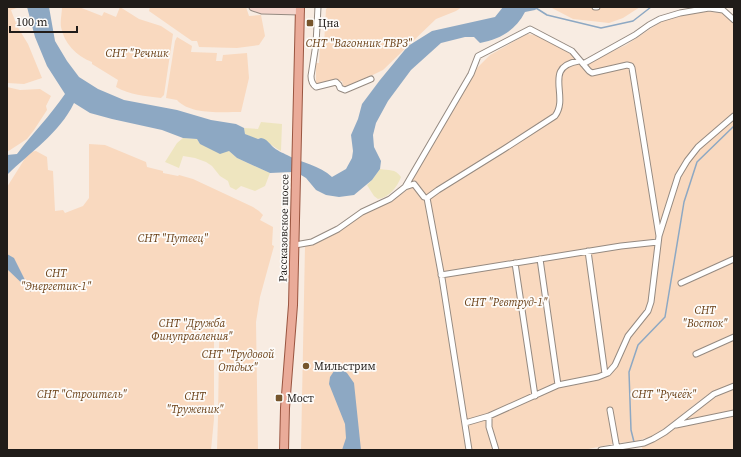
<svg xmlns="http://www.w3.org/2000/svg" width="741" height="457" viewBox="0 0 741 457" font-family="'Source Serif 4',serif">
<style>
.green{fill:#f9d9bf}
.sand{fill:#eee5bf}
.water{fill:#8da8c3}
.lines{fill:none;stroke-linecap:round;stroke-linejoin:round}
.stream{stroke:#8da8c3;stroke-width:1.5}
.street-casing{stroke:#958a81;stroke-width:7}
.secondary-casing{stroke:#958a81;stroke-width:9}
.primary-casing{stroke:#9a5540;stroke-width:10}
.street{stroke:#fff;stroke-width:5}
.secondary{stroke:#f4d5cc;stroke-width:7}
.primary{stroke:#eaab99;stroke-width:8}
.poi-dot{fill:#76552c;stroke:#fdfbf9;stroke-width:1.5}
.labels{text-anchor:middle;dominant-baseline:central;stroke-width:3.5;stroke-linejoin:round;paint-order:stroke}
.poi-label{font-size:11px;fill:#201c19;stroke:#fdfbf9;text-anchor:start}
.park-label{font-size:11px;font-style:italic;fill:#693f15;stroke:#fdfbf9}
.street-label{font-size:11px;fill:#201c19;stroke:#fdfbf9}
</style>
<rect width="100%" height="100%" fill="#f8ece2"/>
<path class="green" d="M7,7H20L11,10L17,26L28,44L42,78L24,84L7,83Z
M62,7H79L102,16L104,12L116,17L120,7L139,19L161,26L173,34L164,95L161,98C145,96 130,95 116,87L118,80L92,64V62C76,56 64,43 61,27C60,21 62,13 62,7Z
M150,7H246L249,16L261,15L265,36L259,45L237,48L199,47L197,41H192L149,11Z
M328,7H462L456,11L436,19L383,70L344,89L342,81L316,84V63H319L320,46L324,45L326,9Z
M550,7H640L623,18L609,23L573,19Z
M701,11L734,14V336L693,354L694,356L734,338V384C726,387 716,390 708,395C687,408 669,429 646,439L645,438L638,441L618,443L583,450H301L305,246L343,225L362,212L401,194L415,185L410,177L473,72L490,55L527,34L535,35L544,37L570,48L585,64L626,45L662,21L681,15Z
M177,37L192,46L191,52L217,53L216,61H222L223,55L247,53L249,78L241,112C223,112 190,115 177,100L166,98L175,41Z
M7,87L20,90L40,89L51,96L46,106L47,110L34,130L27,139L7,152Z
M89,144L105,145L146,162L147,167L163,171V173L178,176L179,175L193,179L253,207L259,211L263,215L260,220L273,227L272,245L274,246L260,297L256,322L258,450H217C219,405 218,361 220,317L214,315V419L211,450H7V187L29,152L36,151L47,157L48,170L53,171L55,211L63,210L65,213L83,206L89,198Z
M734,388V450H643L641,446L655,441L667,434L710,400Z"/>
<path class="sand" d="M261,122L282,124L281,151C273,147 269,142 261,138L256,139L245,134L244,128L258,129Z
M183,138L197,139L200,144L229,151L237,158L270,173L265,186L255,191L241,186L236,190L230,187L228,181L220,176L212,166L206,162L195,158L183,156L179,168L165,162L177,143Z
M380,169C389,171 395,168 401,177C397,187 390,197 378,199L374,196L367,185L372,180Z"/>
<path class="water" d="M27,7H49L55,41L67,61L79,77L98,89L124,100L177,110L211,120L236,124L244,128L245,134L258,139L261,138C267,139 269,143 273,147C276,150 283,153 287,155C301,163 320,165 332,177L346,169L352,158L353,151L351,135L358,119L362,104L380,80L408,46L432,31L495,17L503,7H539L535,10L525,12C515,31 500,39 480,43L474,37H465L441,43L411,70L388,101L376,123L373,135L374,147L381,161L380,169L372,180L354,195L339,197L326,195L316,190L306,178L301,175L292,172L270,173L237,158L229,151L220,154L200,144L197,139L183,138L162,130L112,119L90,113L74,103C59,134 30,152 7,175V155L17,154C32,134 50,116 65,94L47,66L35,37Z
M7,254L14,258L31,292L7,269Z
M341,369L347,373L354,383L361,450H342L346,438L345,424L329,384L330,377L334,371Z"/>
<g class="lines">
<path class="stream" d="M536,8L547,15L601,28L633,21L651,7
M634,442L631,430L629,372L638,345L665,317L684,202L697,162L734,126"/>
<defs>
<path id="street" d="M318,7L316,44L311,76C311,81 312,84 316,87L336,82L339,85L340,88L345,90L371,79
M595,7H597
M583,64L635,35L649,25L660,19L680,13L709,8L723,10L734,20
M405,187L414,184L424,197L427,198L438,190L504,149L555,116C570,96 542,67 579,61
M427,198L442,278L469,450
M295,245L312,242L338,229L362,212L390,199L405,187L471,74L478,56L530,29L572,51L589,71L592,73L627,65L631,66L632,68L659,236
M588,251L605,374
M540,259L558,385
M515,263L535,396
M441,275L621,246L658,242
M681,283L734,259
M696,354L734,337
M610,410L617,449
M489,416L558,385L598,377L608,373L615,365L628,336L648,311L651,302L659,236L678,176L687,161L698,147L734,116
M465,423L489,416V427L496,450
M676,425L734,413
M601,450L644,443L653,439L665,432L714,394L734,386"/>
<path id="secondary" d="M253,7L262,10L300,11"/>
<path id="primary" d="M284,450L285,408L293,305L300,7"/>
</defs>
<use href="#street" class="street-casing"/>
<use href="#secondary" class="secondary-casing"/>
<use href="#primary" class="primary-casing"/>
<use href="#street" class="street"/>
<use href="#secondary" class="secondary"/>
<use href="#primary" class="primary"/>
</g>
<g class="poi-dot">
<rect x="306" y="19" width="8" height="8" rx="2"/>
<circle cx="306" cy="366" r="4"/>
<rect x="275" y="394" width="8" height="8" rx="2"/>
</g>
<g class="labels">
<g class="poi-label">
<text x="318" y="23">Цна</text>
<text x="314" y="366">Мильстрим</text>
<text x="287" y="398">Мост</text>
</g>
<g class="park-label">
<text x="359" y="43">СНТ "Вагонник ТВРЗ"</text>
<text x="137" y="53">СНТ "Речник</text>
<text x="173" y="238">СНТ "Путеец"</text>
<text x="56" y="273">СНТ<tspan x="56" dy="13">"Энергетик-1"</tspan></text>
<text x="506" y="302">СНТ "Ревтруд-1"</text>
<text x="705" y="310">СНТ<tspan x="705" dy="13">"Восток"</tspan></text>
<text x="192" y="323">СНТ "Дружба<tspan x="192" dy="13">Финуправления"</tspan></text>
<text x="238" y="354">СНТ "Трудовой<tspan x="238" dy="13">Отдых"</tspan></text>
<text x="82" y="394">СНТ "Строитель"</text>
<text x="664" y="394">СНТ "Ручеёк"</text>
<text x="195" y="396">СНТ<tspan x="195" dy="13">"Труженик"</tspan></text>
</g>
<g class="street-label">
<text transform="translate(284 228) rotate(-89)">Рассказовское шоссе</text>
</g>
</g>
<rect width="741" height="457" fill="none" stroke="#201c19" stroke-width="16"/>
<path d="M10 26v6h67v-6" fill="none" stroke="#201c19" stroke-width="2"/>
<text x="16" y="26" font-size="12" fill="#201c19" stroke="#fdfbf9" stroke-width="3" paint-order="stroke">100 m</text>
</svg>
